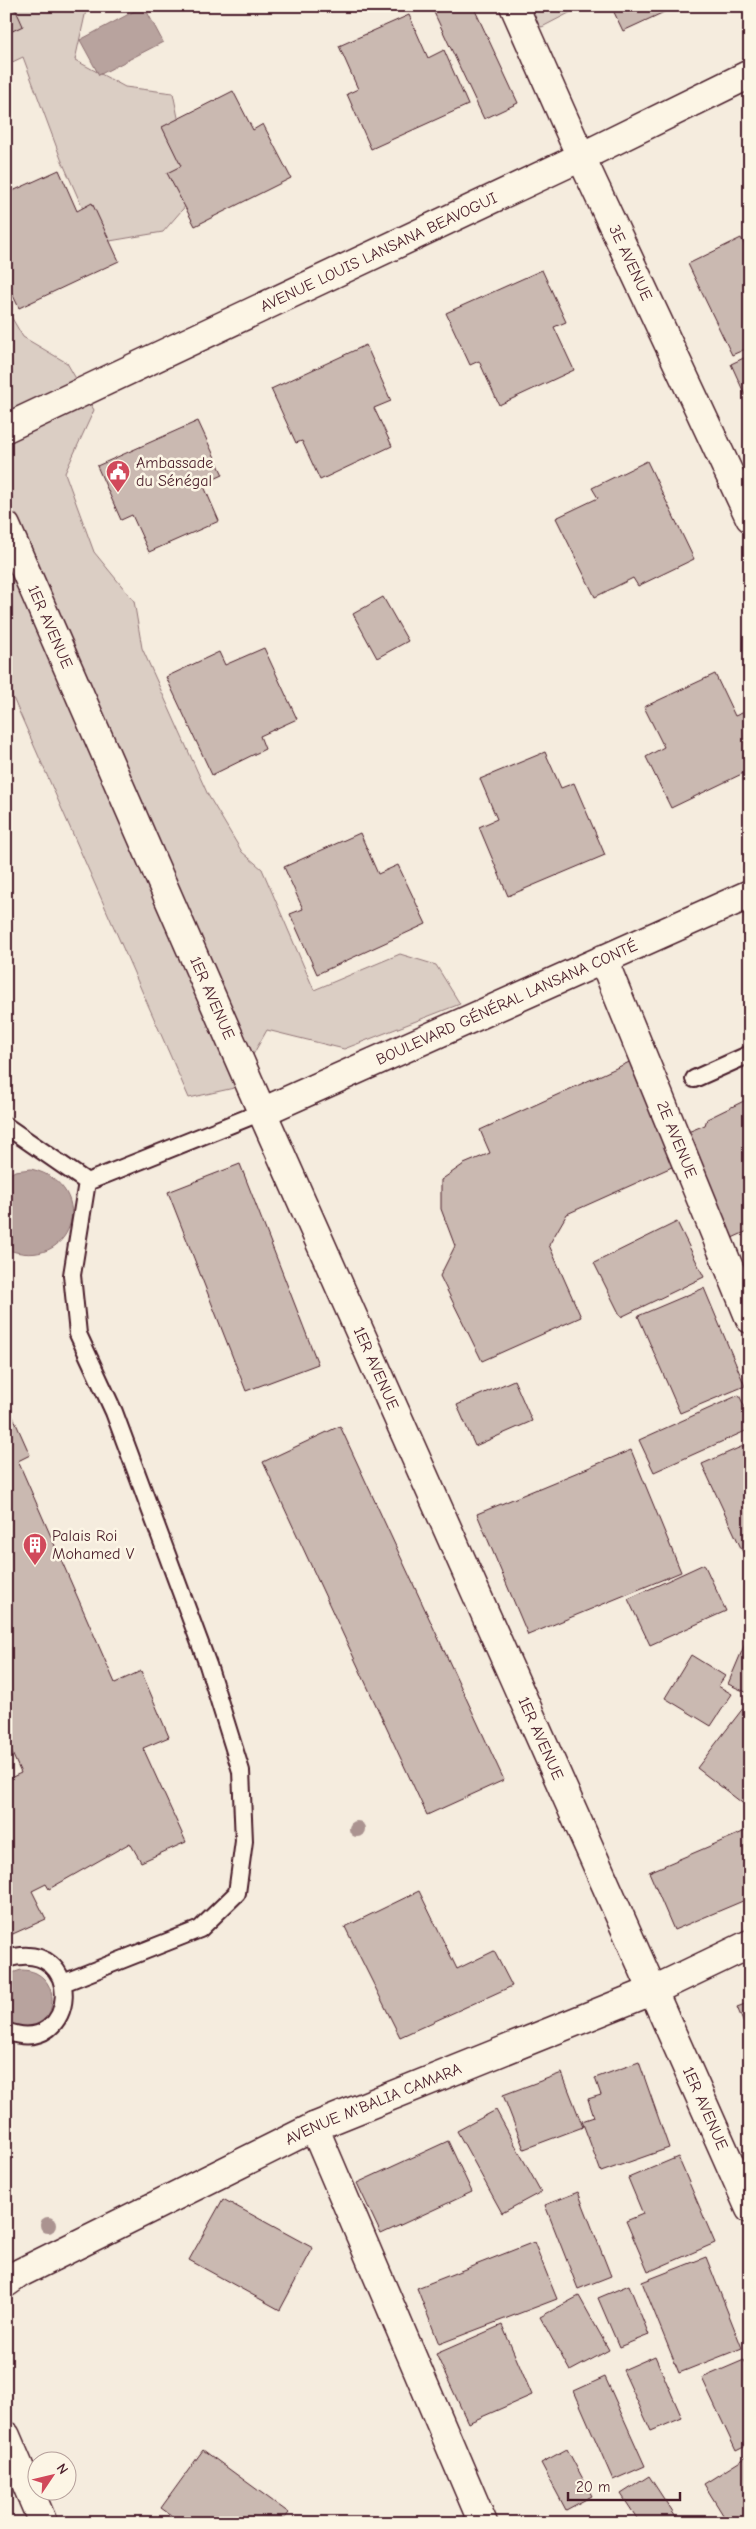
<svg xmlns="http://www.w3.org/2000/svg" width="756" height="2529" viewBox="0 0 756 2529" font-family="'Comic Neue',sans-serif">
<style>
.green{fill:#dbcec4;stroke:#927678}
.water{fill:#b8a39e;stroke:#8c6e70}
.building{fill:#cab9b1;stroke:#4a1f2b}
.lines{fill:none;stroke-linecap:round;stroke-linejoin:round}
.service-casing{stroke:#4a1f2b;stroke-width:20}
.minor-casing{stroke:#4a1f2b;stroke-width:31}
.tertiary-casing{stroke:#4a1f2b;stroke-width:31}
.service{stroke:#fcf5e5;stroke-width:16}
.minor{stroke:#fcf5e5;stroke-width:28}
.tertiary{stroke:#fcf5e5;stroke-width:28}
.tree{fill:#ab9390}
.labels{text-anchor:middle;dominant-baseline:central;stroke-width:5;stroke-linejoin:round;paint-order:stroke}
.street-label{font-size:16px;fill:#4a1f2b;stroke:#fcf5e5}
.poi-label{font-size:16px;fill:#4a1f2b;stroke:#fcf5e5;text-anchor:start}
</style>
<rect width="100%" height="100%" fill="#f5ecde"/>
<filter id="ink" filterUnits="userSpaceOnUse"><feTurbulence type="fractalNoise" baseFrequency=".02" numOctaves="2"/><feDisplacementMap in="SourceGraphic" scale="10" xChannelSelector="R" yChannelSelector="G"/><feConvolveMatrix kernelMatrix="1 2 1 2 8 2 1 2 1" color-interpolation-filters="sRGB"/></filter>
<g filter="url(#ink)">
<path class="green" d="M6,6H87L75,60L125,87L173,93L194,196L163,232L98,243L61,159L23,57L6,65Z
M512,6H571V12L542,27L511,11Z
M6,308L23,337L67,363L94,410L65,473L94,552L134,601L142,648L208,795L242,852L262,869L314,990L400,954L436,965L460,1004L344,1049L267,1030L234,1088L189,1098L6,682Z"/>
<path class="water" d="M144,6L163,42L99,75L80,40Z
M31,1169C100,1185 74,1275 6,1249V1176L15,1171Z
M21,1970C26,1970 32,1971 36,1973C62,1986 55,2029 25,2029C19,2030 12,2026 6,2024V1975Z"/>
<path class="building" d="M6,6H14L23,26L6,34Z
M431,6H473L518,103L484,119Z
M611,6H675V7L623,31Z
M409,15L428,58L444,50L468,105L371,149L347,94L358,89L339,46Z
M233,91L253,130L263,124L291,178L195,226L167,173L181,166L162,127Z
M59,170L77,211L92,203L119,261L19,308L6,281V194Z
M741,238L750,255V347L732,355L688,264Z
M542,270L566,322L554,327L574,370L499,405L479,361L470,365L446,313Z
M366,345L391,401L374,408L392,446L320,480L302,441L296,443L271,389Z
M750,355V406L731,364Z
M198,421L223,475L203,484L219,521L149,552L132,515L121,520L97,466Z
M647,461L694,559L638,586L633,578L595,597L556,518L598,498L592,488Z
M383,597L408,641L377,658L353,614Z
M264,648L297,719L260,736L265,749L212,775L166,677L219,652L225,665Z
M715,674L735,716L747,711L750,718V770L671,808L646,757L664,747L644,707Z
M545,752L561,788L574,783L605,855L508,896L479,827L497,819L480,779Z
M360,833L378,874L398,865L426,924L317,974L290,914L303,909L284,867Z
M636,1059L683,1162L567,1214L549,1245L581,1317L482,1361L440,1276L455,1246L441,1209V1180L464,1164L490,1153L480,1130Z
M750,1098V1230L732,1238L683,1134L705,1125L707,1119Z
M240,1164L318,1364L246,1391L168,1192Z
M677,1222L704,1277L621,1317L594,1263Z
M704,1288L745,1386L680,1413L638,1316Z
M514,1380L532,1421L475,1446L457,1405Z
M739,1395L750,1418V1429L654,1472L639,1440Z
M6,1401L30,1455L18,1461L115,1683L141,1671L169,1737L143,1748L186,1842L141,1862L130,1843L49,1889L46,1884L32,1891L46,1919L6,1937V1780L21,1773L6,1740Z
M340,1426L504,1780L427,1815L263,1462Z
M750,1443V1560L747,1561L702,1464Z
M631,1450L681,1572L528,1635L477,1514Z
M704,1564L726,1611L650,1645L628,1599Z
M750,1632V1694L728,1684Z
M691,1655L725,1676L718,1686L732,1694L711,1726L665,1698Z
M744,1707L750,1712V1809L697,1768Z
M750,1829V1898L674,1930L649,1872Z
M419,1891L457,1969L494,1951L512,1986L400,2037L345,1927Z
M750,2002V2038L737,2007Z
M639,2062L669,2148L601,2172L582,2121L594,2117L588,2099L601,2095L595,2078Z
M562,2073L583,2127L524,2149L503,2095Z
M496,2110L541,2192L502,2213L457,2131Z
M448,2141L472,2192L381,2234L357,2183Z
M678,2157L715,2243L648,2272L626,2221L643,2214L628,2178Z
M578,2192L611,2276L578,2289L545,2205Z
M223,2199L313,2248L280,2310L189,2260Z
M534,2242L557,2299L439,2344L417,2288Z
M706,2257L742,2348L679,2373L642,2282Z
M629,2285L649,2335L619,2347L598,2298Z
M579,2296L609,2350L570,2371L540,2317Z
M502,2325L532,2395L468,2423L436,2354Z
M655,2356L682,2418L651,2431L623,2370Z
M744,2360L750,2373V2444L736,2451L702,2378Z
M605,2377L645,2466L613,2480L574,2391Z
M567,2449L592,2496L566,2510L541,2463Z
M203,2450L289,2513L281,2523H182L161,2508Z
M750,2455V2517L740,2523H728L704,2484Z
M649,2476L677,2519L671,2523H640L621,2494Z"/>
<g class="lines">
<defs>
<path id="service" d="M694,1079L750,1054
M6,1126L87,1182
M87,1182L262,1112
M6,1959C87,1935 79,2060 6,2031
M63,1983L200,1929L237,1893L244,1841L241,1771L208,1665L114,1412L78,1334L72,1275L87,1182"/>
<g id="minor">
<path id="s1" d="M514,6L581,157L750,518"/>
<path id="s2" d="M6,428L581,157L750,74"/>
<path id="s3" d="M603,959L750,1319"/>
<path d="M314,2127L483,2523"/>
</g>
<g id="tertiary">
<path id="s4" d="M6,526L262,1112L750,2209"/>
<path id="s5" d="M262,1112L750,894"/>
<path id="s6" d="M6,2283L20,2273L314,2127L654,1990L750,1944"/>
<path d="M6,2436L43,2523"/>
</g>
</defs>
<use href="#service" class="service-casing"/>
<use href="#minor" class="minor-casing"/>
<use href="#tertiary" class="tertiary-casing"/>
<use href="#service" class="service"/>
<use href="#minor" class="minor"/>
<use href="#tertiary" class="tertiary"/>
</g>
<g class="tree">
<circle cx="357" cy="1829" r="8"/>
<circle cx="48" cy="2225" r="8"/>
</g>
</g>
<defs>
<symbol id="civic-pin" viewBox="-11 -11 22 30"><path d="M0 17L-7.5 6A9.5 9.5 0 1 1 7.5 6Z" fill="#d1495b" stroke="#fcf5e5"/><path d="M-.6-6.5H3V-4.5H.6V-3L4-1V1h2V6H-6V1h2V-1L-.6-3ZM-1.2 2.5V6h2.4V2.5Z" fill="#fff"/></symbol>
<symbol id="building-pin" viewBox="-11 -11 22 30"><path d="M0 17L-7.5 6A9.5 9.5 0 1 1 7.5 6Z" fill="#d1495b" stroke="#fcf5e5"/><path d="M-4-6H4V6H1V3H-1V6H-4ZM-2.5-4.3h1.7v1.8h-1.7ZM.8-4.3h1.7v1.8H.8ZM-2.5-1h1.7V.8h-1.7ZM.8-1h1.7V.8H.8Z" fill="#fff"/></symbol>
</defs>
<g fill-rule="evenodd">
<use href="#civic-pin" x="104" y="458" width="28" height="38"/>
<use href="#building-pin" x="21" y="1531" width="28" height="38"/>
</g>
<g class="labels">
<g class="street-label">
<text stroke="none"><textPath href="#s2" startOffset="412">AVENUE LOUIS LANSANA BEAVOGUI</textPath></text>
<text stroke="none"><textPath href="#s1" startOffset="282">3E AVENUE</textPath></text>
<text stroke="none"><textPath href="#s4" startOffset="110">1ER AVENUE</textPath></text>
<text stroke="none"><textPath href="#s4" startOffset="515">1ER AVENUE</textPath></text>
<text stroke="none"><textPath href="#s5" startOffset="268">BOULEVARD GÉNÉRAL LANSANA CONTÉ</textPath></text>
<text stroke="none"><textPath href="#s3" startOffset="195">2E AVENUE</textPath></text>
<text stroke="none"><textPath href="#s4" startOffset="920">1ER AVENUE</textPath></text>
<text stroke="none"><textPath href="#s4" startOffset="1325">1ER AVENUE</textPath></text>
<text stroke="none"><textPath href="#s6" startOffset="409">AVENUE M'BALIA CAMARA</textPath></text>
<text stroke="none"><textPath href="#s4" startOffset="1730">1ER AVENUE</textPath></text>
</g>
<g class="poi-label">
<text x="136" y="463">Ambassade<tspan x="136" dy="18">du Sénégal</tspan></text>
<text x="52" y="1536">Palais Roi<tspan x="52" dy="18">Mohamed V</tspan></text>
</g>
</g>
<rect width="756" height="2529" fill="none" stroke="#fcf5e5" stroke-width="25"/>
<rect x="12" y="12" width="731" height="2504" fill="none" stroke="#4a1f2b" stroke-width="2" filter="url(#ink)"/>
<g transform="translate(52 2476) rotate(55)"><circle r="24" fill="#fcf5e5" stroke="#b59f9b"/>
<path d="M0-4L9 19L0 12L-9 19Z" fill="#d1495b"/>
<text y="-8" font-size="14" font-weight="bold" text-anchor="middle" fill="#4a1f2b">N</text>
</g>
<path d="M568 2492v8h112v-8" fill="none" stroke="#4a1f2b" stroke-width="2.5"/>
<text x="576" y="2492" font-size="15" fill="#4a1f2b" stroke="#fcf5e5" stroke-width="4" paint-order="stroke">20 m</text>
</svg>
